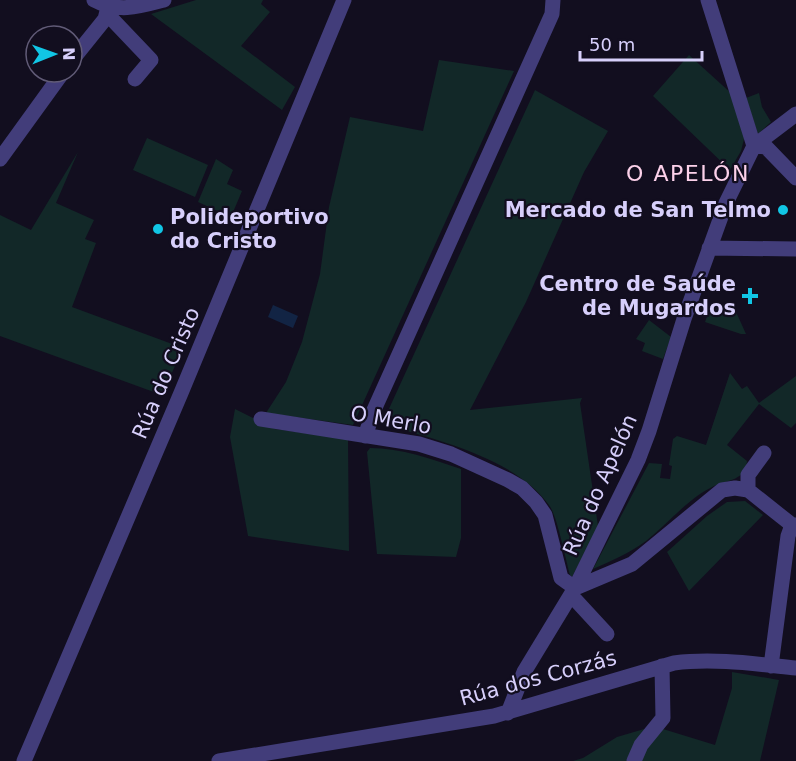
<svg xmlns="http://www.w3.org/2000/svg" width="796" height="761" viewBox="0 0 796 761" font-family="'DejaVu Sans',sans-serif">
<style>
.green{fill:#122828}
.water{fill:#122444}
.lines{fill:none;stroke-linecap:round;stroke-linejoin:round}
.minor{stroke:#423d7a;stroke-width:15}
.poi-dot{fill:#11c6e5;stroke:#120e1f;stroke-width:2}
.labels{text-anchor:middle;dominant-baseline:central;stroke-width:4.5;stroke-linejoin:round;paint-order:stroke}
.poi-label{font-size:21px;font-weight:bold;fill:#d7cffb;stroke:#120e1f;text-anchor:end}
.street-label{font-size:21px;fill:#d7cffb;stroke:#120e1f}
.neighbourhood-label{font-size:22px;letter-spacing:1.5px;fill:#fcd1ea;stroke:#120e1f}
</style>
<rect width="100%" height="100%" fill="#120e1f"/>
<path class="green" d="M196,0H263L261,4L270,12L241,46L295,87L282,110L151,14Z
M689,55L732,94L745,135L741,151L730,170L653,96Z
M439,60L514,71L353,425L266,413L286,382L302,342L320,274L329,207L350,117L423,131Z
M535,90L608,131L584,172L526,302L470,410L582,398L580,403L598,526L572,577L570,575C566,561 557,515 549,505C515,458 435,439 382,424Z
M759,93L762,107L771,122L758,134L746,98Z
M147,138L208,165L195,197L133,170Z
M78,152L56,203L94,220L85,239L96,243L72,307L183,348L162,395L0,336V215L31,230Z
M216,159L233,170L227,184L242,191L231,217L198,202Z
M732,303L746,334H741L705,322L709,311Z
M649,320L671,337L663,359L642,351L645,343L636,339Z
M730,373L742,389L747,386L759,403L796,376V423L791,428L759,404L727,445L747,461C746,480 728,480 714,486C687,499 669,523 646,541C630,553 611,561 593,569L649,463L662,464L660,478L670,479L672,466L669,465L673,439L677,436L706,445Z
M235,409L275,429L348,439L349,551L248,536L230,437Z
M370,448C402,448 431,459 461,469V538L456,557L377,554L367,452Z
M745,501L763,515L689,591L667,552L707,516L727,502Z
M732,672L779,680L760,761H640L646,747L663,729L715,745L732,688Z
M651,727L627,761H573L583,758L617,737Z"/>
<path class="water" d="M273,305L298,316L293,328L268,317Z"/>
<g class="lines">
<path class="minor" d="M94,0C118,13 138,7 164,0
M708,0L754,146
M108,7L111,18L151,60L135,79
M72,60L105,19L108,7
M754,146L766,147L796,178
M0,159L63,72
M709,248L796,249
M261,419L419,444L451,454L508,480L522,488L536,502L545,515L561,578L575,588
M365,436L374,410L552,14L553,0
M748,490V475L764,453
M575,588L632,564L722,490L735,488L748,490L792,525H796
M571,595L607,634
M771,666L788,536L792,525
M508,713L524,672L575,588L638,460L649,431L684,319L726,203L754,146L796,114
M24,761L181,393L344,0
M219,761L494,716L674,663C714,658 756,664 796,668
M634,761L641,745L663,718L662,666"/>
</g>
<g class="poi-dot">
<circle cx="783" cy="210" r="6"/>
<circle cx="158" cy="229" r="6"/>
<path d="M747 287h6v6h6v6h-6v6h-6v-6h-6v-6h6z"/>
</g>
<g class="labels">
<g class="poi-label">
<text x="771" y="210">Mercado de San Telmo</text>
<text x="170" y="217" text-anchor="start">Polideportivo<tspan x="170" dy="24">do Cristo</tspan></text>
<text x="736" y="284">Centro de Saúde<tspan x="736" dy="24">de Mugardos</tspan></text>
</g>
<g class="street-label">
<text transform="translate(166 373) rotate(-67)">Rúa do Cristo</text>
<text transform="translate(391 420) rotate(10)">O Merlo</text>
<text transform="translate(600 485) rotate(-66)">Rúa do Apelón</text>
<text transform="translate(538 678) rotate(-15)">Rúa dos Corzás</text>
</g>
<g class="neighbourhood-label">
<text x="688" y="173">O APELÓN</text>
</g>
</g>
<g transform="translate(54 54) rotate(89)"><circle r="28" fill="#120e1f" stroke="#615b77" stroke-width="1.5"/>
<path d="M0-4.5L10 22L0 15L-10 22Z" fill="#11c6e5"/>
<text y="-9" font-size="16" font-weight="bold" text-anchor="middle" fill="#d7cffb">N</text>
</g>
<path d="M580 51v9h122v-9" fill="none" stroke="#d7cffb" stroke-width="3"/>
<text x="589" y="51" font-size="18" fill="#d7cffb" stroke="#120e1f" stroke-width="4.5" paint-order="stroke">50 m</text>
</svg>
